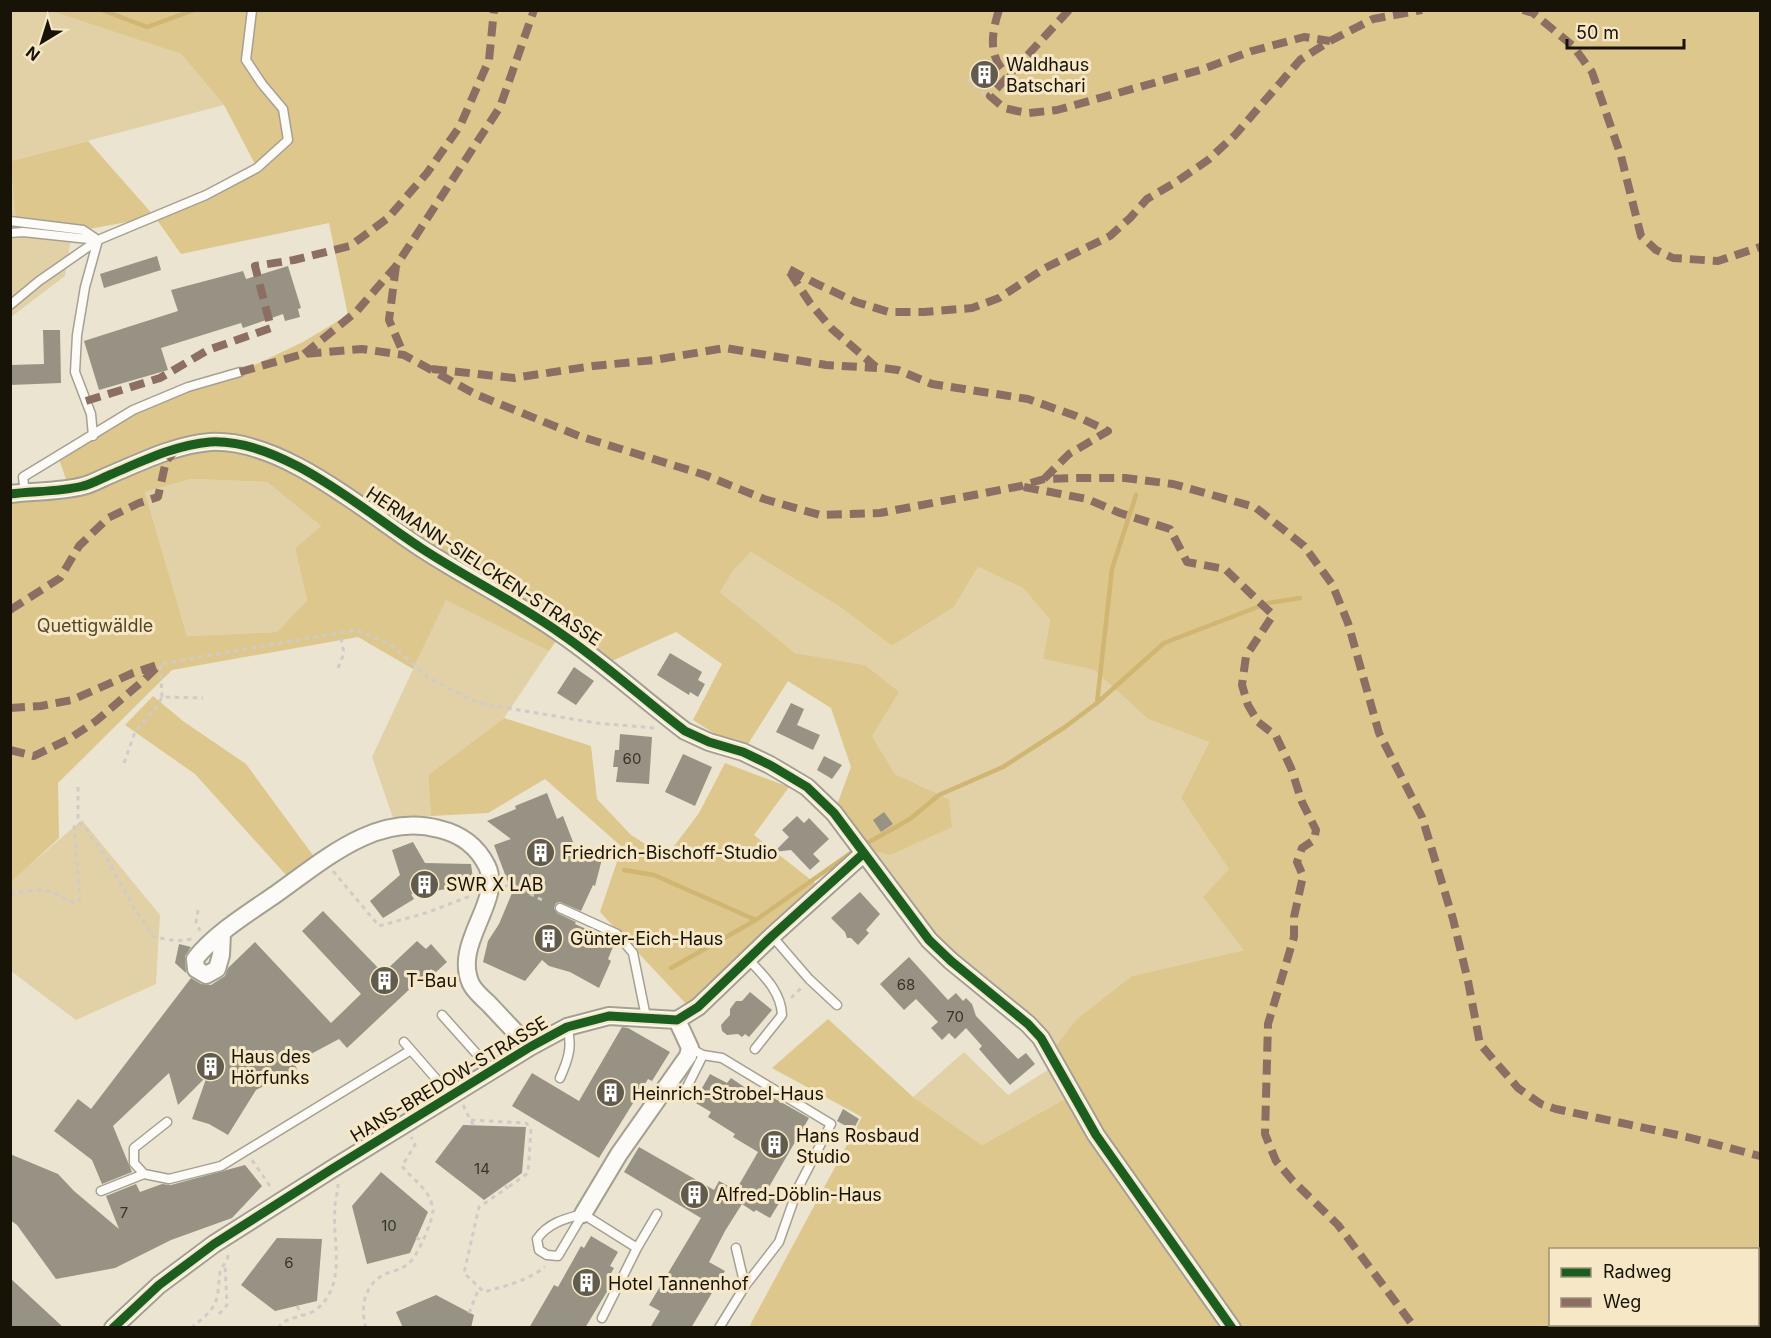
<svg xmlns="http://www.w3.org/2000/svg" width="1771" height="1338" viewBox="0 0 1771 1338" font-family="Inter,sans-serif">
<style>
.green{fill:#e2d1a6}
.forest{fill:#ddc78d;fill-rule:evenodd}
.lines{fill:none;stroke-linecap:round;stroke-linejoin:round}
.stream{stroke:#d0b672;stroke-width:4.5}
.building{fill:#979283}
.lane-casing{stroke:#a5a091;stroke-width:11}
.street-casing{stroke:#a5a091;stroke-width:20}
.path{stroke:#cfccc7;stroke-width:3;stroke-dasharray:4.5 4.5;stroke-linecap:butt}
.lane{stroke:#fcfbf8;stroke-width:8}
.street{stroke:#fcfbf8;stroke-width:16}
.quiet{stroke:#8d6e63;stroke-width:8;stroke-dasharray:15 8;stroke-linecap:butt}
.cycleway-casing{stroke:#f6e8c6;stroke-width:13}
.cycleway{stroke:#1b5e20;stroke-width:9}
.labels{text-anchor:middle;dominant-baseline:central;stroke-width:6;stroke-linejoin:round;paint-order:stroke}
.number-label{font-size:15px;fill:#383326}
.poi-label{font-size:18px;fill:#181307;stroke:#f6e8c6;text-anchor:start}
.street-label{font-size:18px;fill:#181307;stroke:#f6e8c6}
.park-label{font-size:18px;fill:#554721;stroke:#f6e8c6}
</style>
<rect width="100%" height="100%" fill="#ebe4d1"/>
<path class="green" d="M11,11H51L181,54L224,105L11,161L72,232L65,276L11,317Z
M191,479L267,482L321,526L295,548L307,600L277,632L187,636L145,492Z
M751,552L840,607L892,646L954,607L978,567L1023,588L1050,620L1043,659L1094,670L1148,719L1209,742L1181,798L1230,869L1244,950L1132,976L1051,1053L951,961L864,853L949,799L895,774L872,736L865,665L795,653L720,592L733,571Z
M446,599L549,651L504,718L428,775L431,816L393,818L372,757Z
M82,820L160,915L156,984L76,1020L11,971L10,882Z
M964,1052L1008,1095L1051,1068L1068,1097L982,1145L913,1097Z"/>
<path class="forest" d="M51,11H1760V1327H749L862,1117L772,1068L828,1019L913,1097L982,1145L1072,1095L1051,1053L1076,1020L1132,976L1244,950L1203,897L1229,869L1181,798L1209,742L1148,719L1094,670L1043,659L1050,620L1023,588L978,567L954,607L892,646L840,607L751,552L733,571L720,592L795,653L865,665L899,692L872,736L895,774L949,799L952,827L890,855L864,848L834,813L851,767L831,708L788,681L743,752L693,720L722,664L676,632L603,665L561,634L549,651L446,600L413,669L358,637L172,670L58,783L59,838L11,882L10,502L60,496L69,488L58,456L133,410L240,372L303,342L348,315L329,223L181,254L155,217L83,230L16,221L11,161L88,141L155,217L257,168L224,105L181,54ZM191,479L267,482L321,526L295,548L307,600L277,632L187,636L145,492ZM1550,1250H1758V1324H1550Z
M153,696L183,721L246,764L315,858L287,876L195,774L125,725Z
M504,718L591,746L597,799L631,835L666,857L699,813L725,763L789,787L754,835L816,884L688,1006L600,912L622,847L545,779L488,813L431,816L428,775Z"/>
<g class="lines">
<path class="stream" d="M102,10L147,27L194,10
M1097,703L1112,569L1136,495
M862,846L910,819L939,795L1003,767L1065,727L1097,703L1164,643L1268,603L1300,598
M624,870L654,875L756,920
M671,968L756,920L855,850"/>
</g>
<path class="building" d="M986,60L999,75L985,88L971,72Z
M157,256L161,270L104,288L100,274Z
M288,266L301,308L298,309L300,317L285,321L283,314L243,328L241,323L161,348L168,370L99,390L84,341L178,311L171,290L243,271L246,279Z
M43,330H60L61,383L10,385V365L44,364Z
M670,653L702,672L698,680L705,684L698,697L690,692L689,695L657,675Z
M574,667L594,681L576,705L557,693Z
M791,703L804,709L797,725L820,735L813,750L776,732Z
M620,734L652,737L649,784L616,782L618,767H613L615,750H619Z
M683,754L712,767L695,806L665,792Z
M824,756L842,765L832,779L817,770Z
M547,793L557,819L563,816L575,847L602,859L595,886L593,885L581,911L560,902L556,903L554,908L557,913L576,922L575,924L615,942L608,959L611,961L599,988L570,972L549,966L542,960L525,981L483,962L488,941L499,924L512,893L494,845L511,839L487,821L516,809L515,806Z
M884,812L893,824L881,832L873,820Z
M797,816L804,823L809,818L829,839L813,854L820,861L810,870L791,850L774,852L789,837L782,830Z
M413,842L425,863L471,864L473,879L461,880L462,887L411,894L414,899L383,918L370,901L400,875L392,850Z
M860,892L880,914L866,930L869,933L858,945L851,938H847L845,932L831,918Z
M323,911L383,973L417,941L426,949L431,944L447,962L435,973L431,969L347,1048L339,1039L294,1063L297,1069L256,1090L228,1135L209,1124L192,1119L207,1076L178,1105L169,1073L113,1126L132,1172L102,1184L92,1160L54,1131L78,1099L91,1109L191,978L201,984L211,985L225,976L228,968L255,942L331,1023L361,994L302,931Z
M179,944L191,947L185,956L186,973L175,963Z
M909,957L948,1000L956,993L963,1001L966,998L972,1004L976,1016L1018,1059L1026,1053L1035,1064L1010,1085L979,1049L982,1046L966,1028L955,1039L949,1033L942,1040L931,1028L938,1022L916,999L904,1010L880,984Z
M750,992L772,1010L749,1037L745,1034L742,1037L738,1034L727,1035L722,1031L721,1025L730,1015V1009L736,1001H742Z
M622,1027L628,1028L670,1052L652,1081L648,1079L599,1158L512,1106L532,1073L579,1101Z
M710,1074L727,1083L731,1078L756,1095L760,1090L809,1118L766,1192L781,1200L770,1218L756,1210L754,1212L742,1204L725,1231L709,1262L725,1271L691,1328H650L660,1311L649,1305L701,1218L624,1172L639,1147L714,1190L719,1181L736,1190L758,1152L733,1137L735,1134L708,1117L711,1112L694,1102Z
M843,1109L859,1119L853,1130L837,1121Z
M463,1125L526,1127L522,1173L484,1200L435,1162Z
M10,1154L58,1174L74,1191L119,1229L106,1196L136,1184L140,1192L162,1184L171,1185L245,1165L262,1186L232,1218L171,1240L115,1268L56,1279L17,1225L10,1220Z
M381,1172L428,1212L410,1253L367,1264L352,1206Z
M591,1236L618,1252L610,1266L614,1268L609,1277L614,1280L585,1328H529L554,1285L558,1287L581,1246L584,1248Z
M277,1238L322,1239L317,1301L275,1311L241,1285Z
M10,1278L64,1328H10Z
M436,1295L474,1315L471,1328H403L396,1312Z"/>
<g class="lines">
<defs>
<path id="lane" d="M10,221L83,230L95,238
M10,233L23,232L98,240L39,281L10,305
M93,436L91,414L75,372L77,335L85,287L98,240L206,195L257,168L288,140L283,109L262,84L246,60L252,10
M25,493L23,477L133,410L188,387L240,372
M560,908L617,934L633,953L646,1017
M772,936L809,979L837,1005
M748,959C763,975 781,991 782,1015L755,1049
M442,1015L492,1071
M404,1042L451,1096
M690,1048L703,1055L722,1058L831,1124L798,1188L779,1242L745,1286
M560,1078C568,1060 573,1046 567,1027
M665,1090L682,1097L703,1055
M167,1122L134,1148V1163L144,1174L169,1179L221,1166L411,1050
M101,1191L144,1174
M583,1214L558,1256L547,1255L539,1250L537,1239C548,1223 564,1219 583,1214Z
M583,1214L637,1248
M602,1318L637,1248L657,1214
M719,1328L745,1286L736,1248"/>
<path id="street" d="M10,494C34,491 59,492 83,486C92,484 102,478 112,474C143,461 175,445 210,442C282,438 364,511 421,548C467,578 516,602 560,633C604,663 643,699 685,731L709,742L743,752L770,765L807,787L834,813L929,940L951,961L1028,1024L1041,1038L1096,1135L1232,1328
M222,933L221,955L217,969L206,975L196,969L195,959C214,934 250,912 276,894C324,860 377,812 439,829C461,834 477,846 487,866C504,901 452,943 471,984C475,992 483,998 489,1004C503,1019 516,1033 530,1047
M583,1214L619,1154L688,1056L690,1048L677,1020
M113,1328L159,1285L214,1244L332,1169L530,1047L567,1027L609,1016L677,1020L698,1007L772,936L864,853"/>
</defs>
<use href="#lane" class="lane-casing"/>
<use href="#street" class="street-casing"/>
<path class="path" d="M968,79L979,91L990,96
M338,668L344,653L340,634
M162,697L160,664L356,630L391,645L429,678L478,703L596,723L654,728
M124,763L135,732L158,705L162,697L203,698
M78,787V823
M333,871L379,926L426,913L473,895
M505,886L513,885L544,901
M10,894C24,892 40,887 54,893C61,897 68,901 76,903L80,899L74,827L78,823L83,825L109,862L133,906L154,937L177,941L192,939
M198,910L196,922L200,931
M791,998L801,988
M463,1105L473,1125
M471,1120L526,1123L531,1129L528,1173L507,1188
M252,1160L272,1189
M505,1185L507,1188L479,1207L464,1273L484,1292C505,1286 527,1281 545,1267
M416,1238L422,1240
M297,1306L302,1315
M469,1313L479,1288
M219,1314L227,1305L225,1265
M191,1328C204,1317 217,1309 218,1291C219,1284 219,1278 220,1272C222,1265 228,1262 228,1255
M278,1328C288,1314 306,1319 318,1308C347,1283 332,1241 335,1207C335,1200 338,1192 338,1184
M366,1328C360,1308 364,1286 383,1275C391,1271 401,1270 408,1264C417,1258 432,1222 433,1211C433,1207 431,1201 429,1197C423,1185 410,1177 402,1166L415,1145L411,1137"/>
<use href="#lane" class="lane"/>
<use href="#street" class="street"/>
<path class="quiet" d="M999,10C991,34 988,59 1008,75
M1069,10L990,96L1004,108L1017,111L1029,113L1057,110L1200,70L1252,51L1304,37L1330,41
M1523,10L1533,13L1573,46L1592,72L1621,156L1641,236L1656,250L1673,258L1718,261L1760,247
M396,266L389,320L404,355
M304,354L356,312L396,266L500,107L534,10
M432,369L514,378L593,366L654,360L725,348L826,365L877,368
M240,372L303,354L362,349L404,355L475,394L579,436L705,475L764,499L820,515L880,513L1021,486L1044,479L1079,478H1125L1173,484L1255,507L1304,546L1332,584L1348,623L1379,733L1422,817L1453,919L1468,981L1480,1044L1518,1088L1541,1104L1556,1109L1687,1137L1760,1156
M86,401L160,378L208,350L271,328L255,266L294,260L350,246L388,218L427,173L460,126L489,60L494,10
M1044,479L1069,454L1108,431L1076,416L1028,399L932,384L898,370L876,367L832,329L810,303L787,268L817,284L856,302L889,312H924L972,308L999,298L1045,268L1110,236L1130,218L1147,199L1176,182L1208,160L1235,135L1300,60L1330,41L1373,19L1422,10
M1024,487L1087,499L1120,513L1170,529L1187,562L1225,569L1273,615L1246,656L1242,685L1248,705L1258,722L1276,736L1291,768L1302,802L1316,830L1314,840L1302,848L1297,862L1303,876L1294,917V937L1268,1024L1265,1134L1276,1161L1293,1181L1338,1225L1415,1328
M10,610L60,578L79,546L108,518L139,503L158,497L166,461L174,452
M10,708L41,706L72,700L133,673L157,665
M10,750L34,756L69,739L96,721L144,680L160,664"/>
<defs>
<path id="cycleway" d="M10,494C34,491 59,492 83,486C92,484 102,478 112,474C143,461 175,445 210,442C282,438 364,511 421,548C467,578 516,602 560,633C604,663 643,699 685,731L709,742L743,752L770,765L807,787L834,813L929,940L951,961L1028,1024L1041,1038L1096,1135L1232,1328
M113,1328L159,1285L214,1244L332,1169L530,1047L567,1027L609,1016L677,1020L698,1007L772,936L864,853"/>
</defs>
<use href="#cycleway" class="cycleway-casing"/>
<use href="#cycleway" class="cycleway"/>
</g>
<defs>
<symbol id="building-disc" viewBox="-11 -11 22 22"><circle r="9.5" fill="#625c4e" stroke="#f6e8c6"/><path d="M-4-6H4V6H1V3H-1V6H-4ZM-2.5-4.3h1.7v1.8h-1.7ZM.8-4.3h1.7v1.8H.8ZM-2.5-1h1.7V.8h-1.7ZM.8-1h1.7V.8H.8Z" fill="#fff"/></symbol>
</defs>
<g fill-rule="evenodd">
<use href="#building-disc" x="968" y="58" width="33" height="33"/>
<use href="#building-disc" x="524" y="836" width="33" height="33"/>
<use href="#building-disc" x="408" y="868" width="33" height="33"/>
<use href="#building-disc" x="532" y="922" width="33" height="33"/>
<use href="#building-disc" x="368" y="964" width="33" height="33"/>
<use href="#building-disc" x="194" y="1050" width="33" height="33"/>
<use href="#building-disc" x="594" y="1076" width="33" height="33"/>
<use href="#building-disc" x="758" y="1128" width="33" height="33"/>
<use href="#building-disc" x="678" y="1178" width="33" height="33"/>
<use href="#building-disc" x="570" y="1266" width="33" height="33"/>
</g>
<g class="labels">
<g class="number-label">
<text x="632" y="758">60</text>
<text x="906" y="984">68</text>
<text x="955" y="1016">70</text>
<text x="482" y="1168">14</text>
<text x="124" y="1212">7</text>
<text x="389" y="1225">10</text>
<text x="289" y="1262">6</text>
</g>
<g class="poi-label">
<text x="1006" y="64">Waldhaus<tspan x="1006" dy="21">Batschari</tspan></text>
<text x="562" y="852">Friedrich-Bischoff-Studio</text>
<text x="446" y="884">SWR X LAB</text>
<text x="570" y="938">Günter-Eich-Haus</text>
<text x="406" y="980">T-Bau</text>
<text x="231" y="1056">Haus des<tspan x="231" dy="21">Hörfunks</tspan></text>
<text x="632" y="1093">Heinrich-Strobel-Haus</text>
<text x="796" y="1135">Hans Rosbaud<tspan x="796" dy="21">Studio</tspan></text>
<text x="716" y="1194">Alfred-Döblin-Haus</text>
<text x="608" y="1283">Hotel Tannenhof</text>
</g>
<g class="street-label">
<text transform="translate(484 566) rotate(33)">HERMANN-SIELCKEN-STRASSE</text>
<text transform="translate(449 1079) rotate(-31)">HANS-BREDOW-STRASSE</text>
</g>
<g class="park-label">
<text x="95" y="625">Quettigwäldle</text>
</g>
</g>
<rect width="1771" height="1338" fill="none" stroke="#181307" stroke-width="24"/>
<rect x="1549" y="1248" width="210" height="78" fill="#f6e8c6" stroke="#9d937a" stroke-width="1.5"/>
<rect x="1561" y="1268" width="30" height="9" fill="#1b5e20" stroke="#9d937a" stroke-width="1.5"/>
<text x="1603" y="1278" font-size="18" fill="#181307">Radweg</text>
<rect x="1561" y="1298" width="30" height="9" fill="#8d6e63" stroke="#9d937a" stroke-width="1.5"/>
<text x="1603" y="1308" font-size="18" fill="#181307">Weg</text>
<g transform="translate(42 42) rotate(218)" stroke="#f6e8c6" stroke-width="4.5" paint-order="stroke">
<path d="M0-4.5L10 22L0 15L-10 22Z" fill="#181307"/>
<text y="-9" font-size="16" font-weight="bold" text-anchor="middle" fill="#181307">N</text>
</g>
<path d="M1567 39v9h117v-9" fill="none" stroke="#181307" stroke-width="3"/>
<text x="1576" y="39" font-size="18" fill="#181307" stroke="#f6e8c6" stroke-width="4.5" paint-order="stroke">50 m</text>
</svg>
